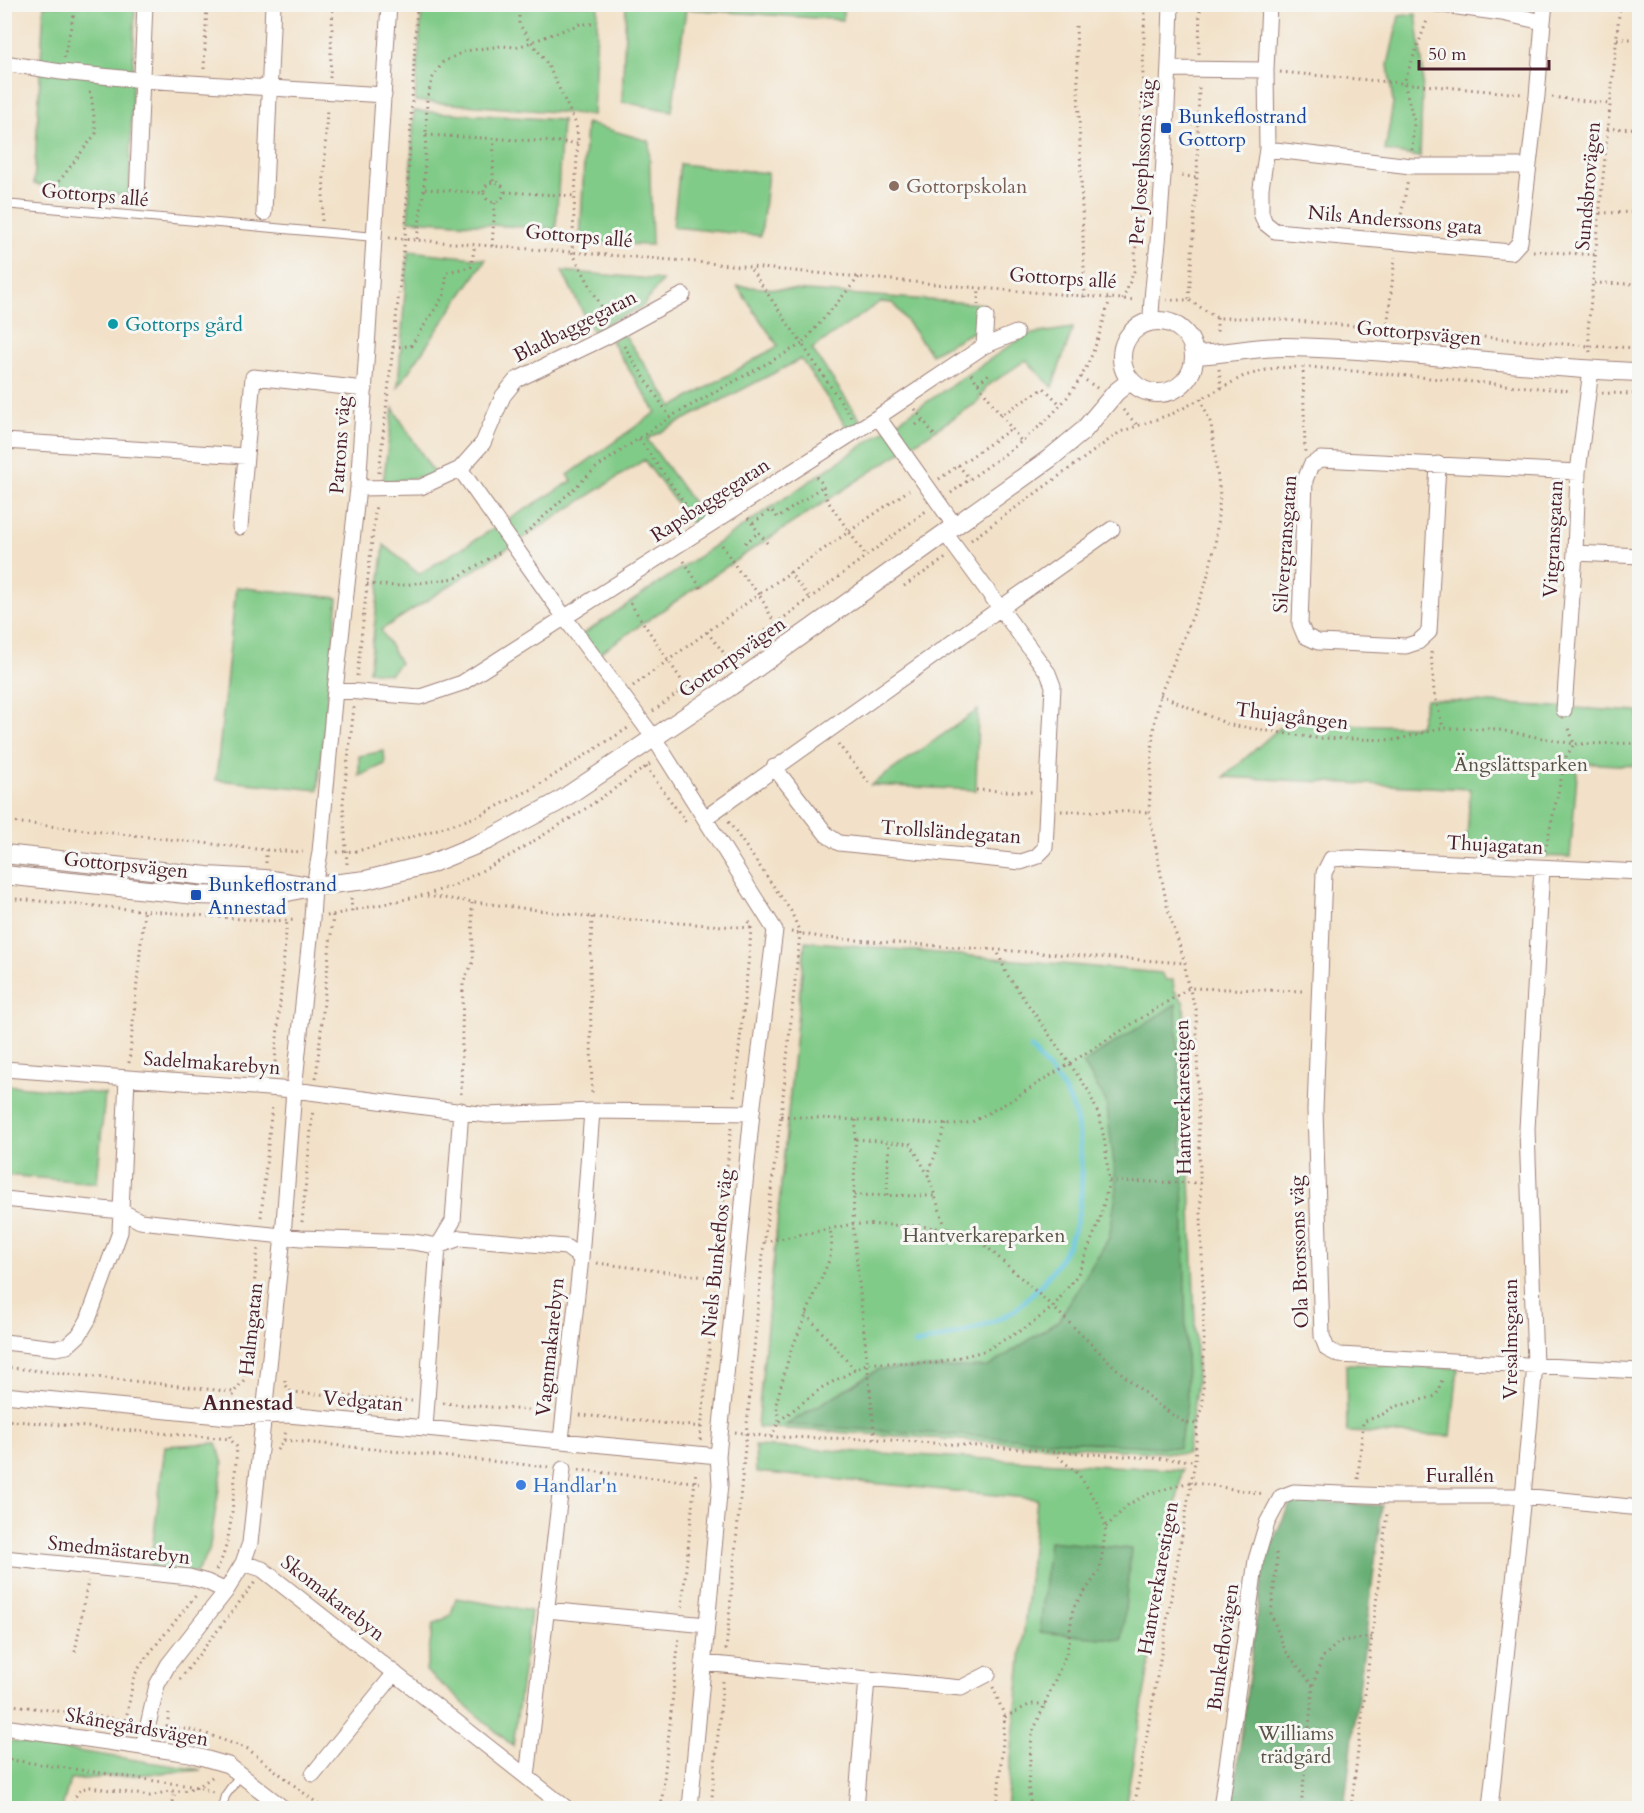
<svg xmlns="http://www.w3.org/2000/svg" width="1644" height="1813" viewBox="0 0 1644 1813" font-family="Cardo,serif">
<style>
.green{fill:#81cb88;stroke:#66755a;stroke-width:1.5}
.forest{fill:#68af74;stroke:#596750;stroke-width:1.5}
.lines{fill:none;stroke-linecap:round;stroke-linejoin:round}
.stream{stroke:#5fc3dc;stroke-width:5}
.service-casing{stroke:#9e807a;stroke-width:10}
.minor-casing{stroke:#9e807a;stroke-width:17}
.tertiary-casing{stroke:#9e807a;stroke-width:20}
.path{stroke:#9e807a;stroke-width:3;stroke-dasharray:1.5 4.5;stroke-linecap:butt}
.service{stroke:#fff;stroke-width:8}
.minor{stroke:#fff;stroke-width:15}
.tertiary{stroke:#fff;stroke-width:18}
.transit-dot{fill:#1a4fb4;stroke:#f6f6f2;stroke-width:2}
.education-dot{fill:#8d6e63;stroke:#f6f6f2;stroke-width:2}
.culture-dot{fill:#0f9aa8;stroke:#f6f6f2;stroke-width:2}
.shop-dot{fill:#3f7fe0;stroke:#f6f6f2;stroke-width:2}
.labels{text-anchor:middle;dominant-baseline:central;stroke-width:6;stroke-linejoin:round;paint-order:stroke}
.transit-label{font-size:20px;fill:#164399;stroke:#f6f6f2;text-anchor:start}
.street-label{font-size:20px;fill:#4a1f2b;stroke:#f6f6f2}
.education-label{font-size:20px;fill:#785e54;stroke:#f6f6f2;text-anchor:start}
.culture-label{font-size:20px;fill:#0d838f;stroke:#f6f6f2;text-anchor:start}
.park-label{font-size:20px;fill:#5a5347;stroke:#f6f6f2}
.shop-label{font-size:20px;fill:#366cbe;stroke:#f6f6f2;text-anchor:start}
.neighbourhood-label{font-size:21px;font-weight:bold;fill:#4a1f2b;stroke:#f6f6f2}
</style>
<rect width="100%" height="100%" fill="#f6f6f2"/>
<filter id="ink" filterUnits="userSpaceOnUse"><feTurbulence type="fractalNoise" baseFrequency=".0167" numOctaves="2"/><feDisplacementMap in="SourceGraphic" scale="12" xChannelSelector="R" yChannelSelector="G"/><feConvolveMatrix kernelMatrix="1 2 1 2 8 2 1 2 1" color-interpolation-filters="sRGB"/></filter>
<filter id="wash" filterUnits="userSpaceOnUse"><feTurbulence type="fractalNoise" baseFrequency=".008" numOctaves="4" result="noise"/><feDisplacementMap in="SourceGraphic" scale="24" xChannelSelector="R" yChannelSelector="G"/><feGaussianBlur stdDeviation="1.35" result="paint"/><feColorMatrix in="noise" values="0 0 0 0 0 0 0 0 0 0 0 0 0 0 0 0 0 1.4 0 .05"/><feComposite in="paint" operator="in"/></filter>
<g filter="url(#wash)">
<rect width="100%" height="100%" fill="#f2e1c8"/>
<path class="green" d="M44,5H135L129,196L34,184Z
M422,5H598L593,115L415,101Z
M626,5H843V20L686,9L672,111L622,102Z
M1416,14L1423,69L1420,157L1385,151L1393,103L1388,65L1399,16Z
M414,111L562,120L556,229L408,220Z
M586,123L649,141L652,245L580,243Z
M680,164L768,173L761,236L673,227Z
M408,251L486,259L398,387Z
M562,271L663,280L642,307L592,330Z
M737,286L983,304L980,328L931,354L893,303L880,302L812,349L861,421L848,429L801,359L647,439L706,521L695,528L644,460L381,630L400,663L390,674L369,671L384,545L419,574L572,481L568,475L656,412L611,341L624,334L673,407L778,346Z
M1073,328L1052,387L1026,360L986,387L978,402L748,552L598,654L582,635L1026,335Z
M393,408L435,475L383,483Z
M236,587L338,598L318,790L216,780Z
M1426,699L1639,712V766L1578,763L1570,857L1466,854L1470,789L1224,777L1285,723L1419,726Z
M978,710L976,790L871,785Z
M384,751L385,764L359,776V756Z
M805,941L1161,973L1166,980H1173L1174,990L1184,1003L1197,1382L1187,1454L757,1427Z
M5,1085L105,1094L97,1183L5,1175Z
M1346,1364L1458,1368L1451,1436L1347,1432Z
M217,1443L223,1464L209,1551L196,1573L150,1566L165,1446Z
M755,1446L1182,1470L1125,1808H1006L1037,1499L756,1472Z
M456,1598L531,1611L513,1746L426,1671L433,1625L451,1615Z
M5,1740L201,1770L70,1780L62,1808H46L5,1802Z"/>
<path class="forest" d="M1176,1004L1183,1171L1187,1402L1179,1448L786,1425L879,1369L988,1367L1058,1321L1109,1238L1117,1188L1106,1101L1083,1063Z
M1296,1500L1382,1506L1344,1808H1232L1264,1560L1289,1506Z
M1049,1541L1131,1549L1122,1640L1040,1632Z"/>
<g class="lines">
<path class="stream" d="M915,1344C950,1337 983,1329 1014,1311C1021,1306 1027,1298 1034,1292C1070,1256 1085,1216 1081,1165C1080,1143 1079,1119 1069,1099C1060,1080 1043,1064 1031,1048"/>
</g>
</g>
<g filter="url(#ink)">
<g class="lines">
<defs>
<path id="service" d="M4,204L375,237
M222,1808L225,1796L240,1775"/>
<path id="minor" d="M1269,4L1266,70L1267,149L1261,188V213L1265,223L1275,231L1511,252L1520,242L1537,96L1543,22L1502,13L1436,4
M1543,22L1545,4
M4,63L61,72L142,80L384,95
M1170,69L1266,70
M1267,149L1411,166H1528
M137,197L145,4
M264,213L273,4
M1151,321C1151,291 1157,261 1159,230C1165,155 1169,80 1171,4
M984,346L1016,333
M878,417L955,526
M4,441L246,456L253,377L365,389
M1438,464L1429,632L1418,642L1406,646L1318,642L1305,636L1300,624L1305,480L1311,465L1321,459L1578,472
M460,469L565,618L654,738L775,930L752,1113L718,1456L720,1484L690,1808
M358,488L421,487L460,469L483,443L503,396L516,380L606,337L683,295
M240,527L246,456
M1575,553L1640,556
M335,690L420,697L462,683L878,417L984,346L986,317
M1564,710L1575,553L1578,472L1591,370
M774,767L827,835L839,843L1021,862L1036,857L1045,848L1053,686L1048,673L945,533
M705,818L1112,529
M1640,872L1349,858L1331,859L1324,873L1315,1110L1322,1336L1327,1349L1339,1355L1640,1371
M4,1069L294,1090L487,1115L592,1111L752,1113
M4,1199L121,1211L140,1221L301,1238L413,1242L438,1246L460,1238L566,1247L581,1258
M4,1342L56,1348L67,1346L79,1335L88,1320L120,1232L127,1078
M4,1395L229,1417L288,1415L718,1456
M425,1428L438,1246L453,1221L461,1110
M561,1440L581,1258L592,1111
M4,1558L189,1577L207,1582L226,1591
M243,1563L262,1569L566,1808
M546,1610L707,1625
M703,1663L961,1688L988,1674
M4,1727L190,1754L228,1765L283,1808
M143,1747L157,1685L168,1665L226,1591L243,1563L250,1543L283,1236L294,1090L312,919L314,886L320,852L335,690L358,488L389,4
M313,1774L395,1673
M527,1777L563,1469
M856,1808L867,1679
M1221,1808L1256,1560L1267,1523L1281,1497L1294,1492L1389,1496H1523L1640,1508
M1490,1808L1523,1496L1535,1365L1527,1129L1542,868"/>
<path id="tertiary" d="M1122 357a36 36 0 1 1 72 0a36 36 0 1 1-72 0Z
M1194,355C1224,354 1255,347 1285,347C1404,349 1521,368 1640,372
M4,854L207,876L265,879L303,885
M4,875L196,895L265,897L314,886L366,880L430,864L488,840L558,802L731,686L945,533L1049,459L1083,431L1116,392L1130,381"/>
</defs>
<use href="#service" class="service-casing"/>
<use href="#minor" class="minor-casing"/>
<use href="#tertiary" class="tertiary-casing"/>
<path class="path" d="M519,4V24L548,65L576,124L578,138L572,252L608,319
M1076,26L1085,297
M1617,39H1640
M1199,54L1200,4
M64,58L76,4
M204,69L207,4
M1280,72L1522,94
M330,78L333,4
M1552,97L1610,104
M1185,123L1198,125
M1607,129L1640,128
M426,135L578,143
M1412,150L1414,122L1404,82L1428,18
M1182,176L1197,177
M493,181L494,139
M484 192a10 10 0 1 1 20 0a10 10 0 1 1-20 0Z
M425,189L483,193
M505,192L575,196
M48,196L96,133L91,93L89,92
M1600,213L1640,212
M322,221L327,108
M1399,226L1408,180
M389,238L685,261L979,288L1136,300
M417,239L424,189L427,100L432,79L443,62L465,51L501,46L518,47L580,24H594
M492,246L495,203
M1533,251L1597,255
M1594,283L1640,284
M1189,299L1197,177L1199,84
M1123,300L1134,271L1139,201L1145,4
M1166,300H1189L1217,318H1261L1589,346L1640,348
M978,305L979,288
M1217,318V336
M1387,329L1395,257
M624,346L670,417
M393,347L411,346L444,295L447,272L471,267L475,244
M1590,352L1588,330L1620,4
M1303,366L1305,452
M1309,367L1572,391
M1219,369L1221,388
M971,374L1001,415L1044,388L1060,404
M1081,377L1097,388
M978,383L989,374
M1602,393L1640,394
M915,409L935,436
M1123,410L1138,426
M1001,415L1021,441
M851,417L802,344L859,277
M916,425L923,420
M639,439L695,518
M958,465L970,479
M379,473L405,238L417,4
M816,477L822,483L827,500L866,556
M939,479L1011,429
M951,493C997,458 1051,428 1081,377C1095,353 1102,325 1110,299
M748,518L767,543
M753,523L771,510L778,518L823,486
M525,534L596,468L670,417L802,344L750,268
M971,540L1120,432L1174,413L1244,376L1274,368L1300,367
M745,543L758,533
M684,561L702,590
M789,572L810,598
M367,584L396,586L456,578L500,552
M904,586L946,558
M630,603L686,687
M775,624L759,594L909,490
M707,632L728,658
M1431,652L1434,692L1443,728
M357,676L376,504
M633,686L759,594L738,570L720,542
M1160,695L1230,725L1315,738L1395,740L1443,728L1494,729L1574,744L1640,743
M653,711L789,614L926,511
M838,744L871,785
M646,767L686,822
M976,790L1034,792
M1061,811L1149,812
M4,821L266,850L303,852
M1545,851L1566,757L1574,744L1568,725
M337,852L357,851L406,839L476,817L534,788L628,728
M266,863V850
M347,864L343,803L354,707
M427,896L592,917L752,928
M4,898L264,921L297,920
M351,898L352,911
M327,916L425,895L455,885L513,854L582,811L650,764
M592,917L590,976L592,1095
M791,932L826,938L1185,963
M4,965L11,899
M129,1063L144,912
M274,1074L287,920
M316,1078L333,915
M461,1094L463,983L473,962L472,903
M734,1096L750,946L751,928L748,918
M781,1116L954,1125L972,1122L1010,1101L1189,988L1305,991
M856,1120L853,1224L875,1439
M946,1124L928,1175L946,1229
M856,1139L911,1144L928,1175
M1109,1181L1200,1183
M854,1195L935,1196
M887,1195L889,1142
M261,1217L272,1105
M302,1222L313,1109
M764,1242L853,1224L919,1226L964,1231L975,1236L1053,1307L1120,1372L1161,1407L1184,1422L1197,1424
M597,1263L721,1279
M806,1314L855,1370
M4,1367L234,1392
M285,1380V1384L291,1392L290,1399
M291,1392L412,1401
M232,1402L234,1392L244,1380L258,1248
M443,1403L550,1412
M580,1415L702,1427
M4,1420L230,1439
M779,1421L776,1404L790,1353L830,1258L832,1241L830,1229
M735,1432L771,1437L875,1439L1195,1461
M771,1437L779,1421L823,1387L868,1363H937L984,1351L1027,1327L1053,1307L1078,1274L1100,1219L1109,1181L1105,1144L1100,1118L1088,1090L1006,973L997,950
M284,1440L548,1467
M700,1440L731,1127
M277,1450L284,1440L286,1429
M579,1470L703,1483
M1358,1479L1363,1422L1383,1414L1394,1407L1436,1396L1443,1377
M1106,1527L1129,1504L1148,1494L1190,1482L1264,1494
M1276,1553L1277,1561L1271,1614L1285,1650L1313,1686L1301,1808
M216,1570C234,1543 234,1480 237,1447L230,1439V1432
M682,1607L696,1470
M726,1650L764,1242L781,1116L800,933L791,911L728,821
M75,1652L88,1581
M180,1679L255,1582
M1313,1685L1322,1658L1340,1641L1372,1637
M993,1687L1005,1717L997,1808
M4,1704L133,1721
M1005,1717L1031,1704H1045
M126,1720L134,1676L144,1660L197,1594
M166,1726L201,1732L248,1749L323,1808
M167,1726L169,1713
M4,1759L198,1787L213,1792
M73,1808L75,1797L81,1789L91,1787L150,1796L169,1791H183L198,1787L212,1777
M172,1808L175,1791
M661,1808L679,1637
M711,1808L723,1681
M1031,1808L1028,1785L1032,1734L1067,1652L1073,1608L1100,1570L1106,1527L1098,1504L1079,1475L1052,1451
M1134,1808L1195,1461L1197,1424L1203,1402L1204,1338L1196,1009L1186,978L1185,963L1167,906L1149,812L1153,731L1160,695L1205,586L1215,546L1220,495L1211,424L1201,399
M1351,1808L1387,1513"/>
<use href="#service" class="service"/>
<use href="#minor" class="minor"/>
<use href="#tertiary" class="tertiary"/>
</g>
</g>
<g class="transit-dot">
<rect x="1160" y="122" width="12" height="12" rx="3"/>
<rect x="190" y="889" width="12" height="12" rx="3"/>
</g>
<circle class="education-dot" cx="894" cy="186" r="6"/>
<circle class="culture-dot" cx="113" cy="324" r="6"/>
<circle class="shop-dot" cx="521" cy="1485" r="6"/>
<g class="labels">
<g class="transit-label">
<text x="1178" y="116">Bunkeflostrand<tspan x="1178" dy="23">Gottorp</tspan></text>
<text x="208" y="884">Bunkeflostrand<tspan x="208" dy="23">Annestad</tspan></text>
</g>
<g class="street-label">
<text transform="translate(1142 162) rotate(-86)">Per Josephssons väg</text>
<text transform="translate(1588 186) rotate(-85)">Sundsbrovägen</text>
<text transform="translate(95 195) rotate(5)">Gottorps allé</text>
<text transform="translate(1395 220) rotate(5)">Nils Anderssons gata</text>
<text transform="translate(579 236) rotate(5)">Gottorps allé</text>
<text transform="translate(1063 278) rotate(4)">Gottorps allé</text>
<text transform="translate(575 326) rotate(-27)">Bladbaggegatan</text>
<text transform="translate(1419 333) rotate(5)">Gottorpsvägen</text>
<text transform="translate(340 445) rotate(-86)">Patrons väg</text>
<text transform="translate(710 500) rotate(-33)">Rapsbaggegatan</text>
<text transform="translate(1553 539) rotate(-87)">Vitgransgatan</text>
<text transform="translate(1285 544) rotate(-86)">Silvergransgatan</text>
<text transform="translate(732 657) rotate(-35)">Gottorpsvägen</text>
<text transform="translate(1292 716) rotate(7)">Thujagången</text>
<text transform="translate(951 832) rotate(4)">Trollsländegatan</text>
<text transform="translate(1495 845) rotate(3)">Thujagatan</text>
<text transform="translate(126 865) rotate(6)">Gottorpsvägen</text>
<text transform="translate(212 1063) rotate(4)">Sadelmakarebyn</text>
<text transform="translate(1183 1097) rotate(-91)">Hantverkarestigen</text>
<text transform="translate(1299 1252) rotate(-92)">Ola Brorssons väg</text>
<text transform="translate(717 1253) rotate(-84)">Niels Bunkeflos väg</text>
<text transform="translate(251 1329) rotate(-84)">Halmgatan</text>
<text transform="translate(1510 1339) rotate(-90)">Vresalmsgatan</text>
<text transform="translate(550 1347) rotate(-84)">Vagnmakarebyn</text>
<text transform="translate(363 1401) rotate(5)">Vedgatan</text>
<text x="1460" y="1475">Furallén</text>
<text transform="translate(119 1550) rotate(6)">Smedmästarebyn</text>
<text transform="translate(1158 1578) rotate(-80)">Hantverkarestigen</text>
<text transform="translate(333 1598) rotate(38)">Skomakarebyn</text>
<text transform="translate(1223 1647) rotate(-82)">Bunkeflovägen</text>
<text transform="translate(137 1727) rotate(10)">Skånegårdsvägen</text>
</g>
<g class="education-label">
<text x="906" y="186">Gottorpskolan</text>
</g>
<g class="culture-label">
<text x="125" y="324">Gottorps gård</text>
</g>
<g class="park-label">
<text x="1521" y="764">Ängslättsparken</text>
<text x="984" y="1235">Hantverkareparken</text>
<text x="1296" y="1733">Williams<tspan x="1296" dy="23">trädgård</tspan></text>
</g>
<g class="shop-label">
<text x="533" y="1485">Handlar'n</text>
</g>
<g class="neighbourhood-label">
<text x="248" y="1403">Annestad</text>
</g>
</g>
<rect width="1644" height="1813" fill="none" stroke="#f6f6f2" stroke-width="24"/>
<path d="M1419 60v9h130v-9" fill="none" stroke="#4a1f2b" stroke-width="3"/>
<text x="1428" y="60" font-size="18" fill="#4a1f2b" stroke="#f6f6f2" stroke-width="4.5" paint-order="stroke">50 m</text>
</svg>
